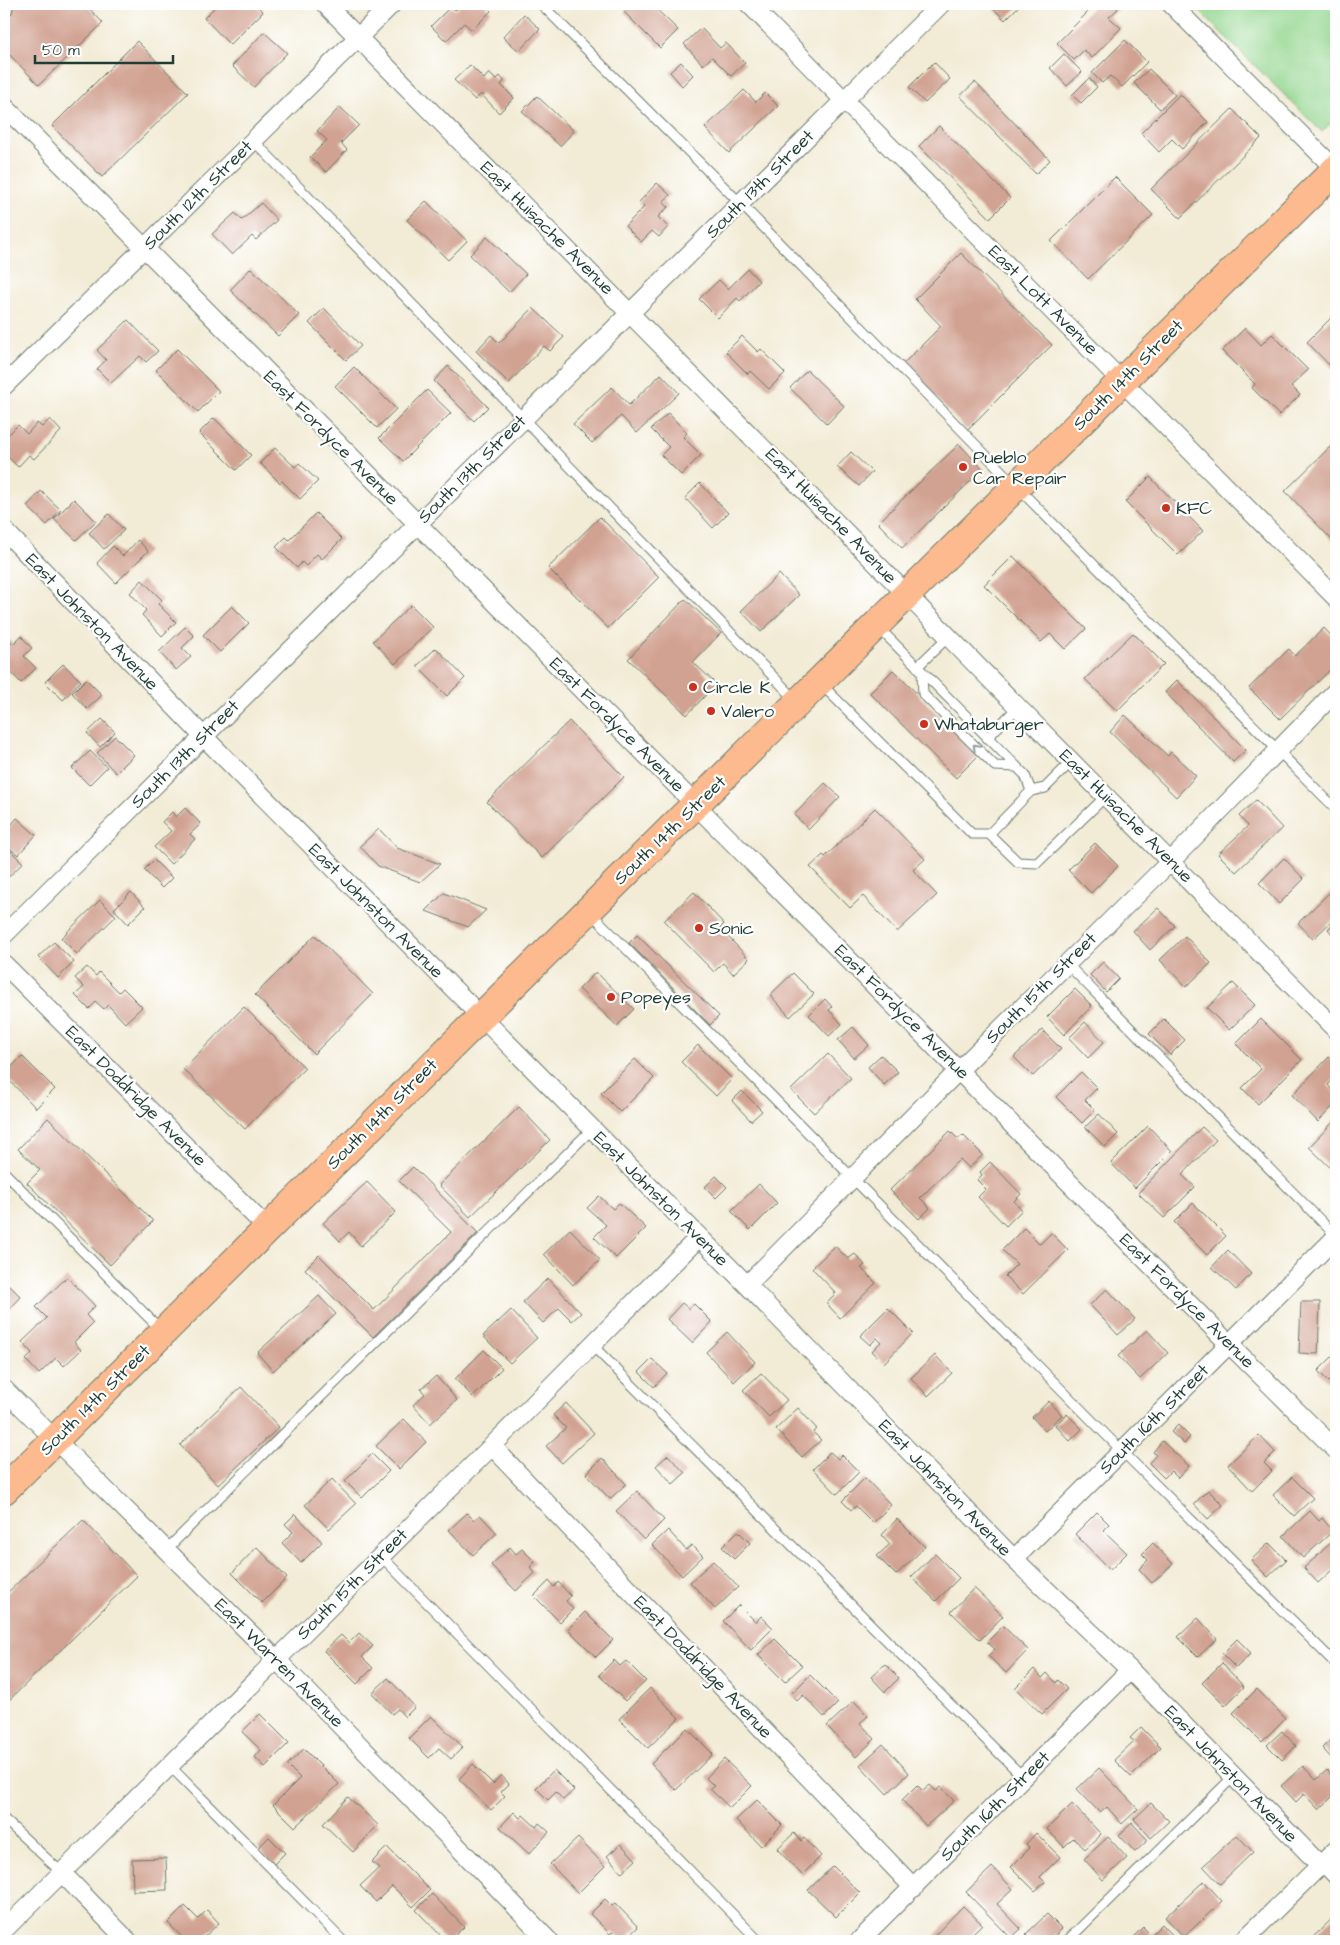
<svg xmlns="http://www.w3.org/2000/svg" width="1340" height="1945" viewBox="0 0 1340 1945" font-family="'Architects Daughter',sans-serif">
<style>
.green{fill:#93d68e;stroke:#598a61}
.building{fill:#d1a292}
.lines{fill:none;stroke-linecap:round;stroke-linejoin:round}
.lane-casing{stroke:#697a6c;stroke-width:11}
.street-casing{stroke:#697a6c;stroke-width:20}
.primary-casing{stroke:#697a6c;stroke-width:30}
.lane{stroke:#fff;stroke-width:9}
.street{stroke:#fff;stroke-width:18}
.primary{stroke:#fcba8e;stroke-width:28}
.oneway{stroke:#8f9e9a}
.poi-dot{fill:#c8321e;stroke:#fff;stroke-width:2}
.labels{text-anchor:middle;dominant-baseline:central;stroke-width:4.5;stroke-linejoin:round;paint-order:stroke}
.street-label{font-size:18px;fill:#1f3d34;stroke:#fff}
.poi-label{font-size:18px;fill:#1f3d34;stroke:#fff;text-anchor:start}
</style>
<rect width="100%" height="100%" fill="#fff"/>
<filter id="ink" filterUnits="userSpaceOnUse"><feTurbulence type="fractalNoise" baseFrequency=".02" numOctaves="2"/><feDisplacementMap in="SourceGraphic" scale="10" xChannelSelector="R" yChannelSelector="G"/><feConvolveMatrix kernelMatrix="1 2 1 2 8 2 1 2 1" color-interpolation-filters="sRGB"/></filter>
<filter id="wash" filterUnits="userSpaceOnUse"><feTurbulence type="fractalNoise" baseFrequency=".0096" numOctaves="4" result="noise"/><feDisplacementMap in="SourceGraphic" scale="20" xChannelSelector="R" yChannelSelector="G"/><feGaussianBlur stdDeviation="1.12" result="paint"/><feColorMatrix in="noise" values="0 0 0 0 0 0 0 0 0 0 0 0 0 0 0 0 0 1.4 0 .05"/><feComposite in="paint" operator="in"/></filter>
<g filter="url(#wash)">
<rect width="100%" height="100%" fill="#f2ebd5"/>
<path class="green" d="M1192,4H1336V118L1322,132Z"/>
<g id="blocks">
<path class="building" d="M14,4H85L103,23L39,85L4,49V20L12,13Z
M218,4H255L263,12L230,45L204,18Z
M462,4H484L491,11L472,30L464,23L446,41L431,26L450,7L456,10Z
M632,4H651L678,30L660,48L624,12Z
M989,4H1021L1005,20Z
M1096,4H1113L1118,9L1109,17L1121,28L1092,58L1084,50L1074,60L1057,43Z
M524,14L540,29L519,51L503,37Z
M701,28L720,48L726,43L745,63L731,76L712,57L703,65L684,44Z
M264,32L287,53L254,87L232,66Z
M1125,40L1147,62L1122,87L1110,76L1102,83L1092,73Z
M137,41L188,93L102,177L52,126Z
M1064,54L1082,72L1067,86L1050,68Z
M681,62L693,75L682,86L670,72Z
M934,62L950,79L925,103L909,87Z
M470,65L484,79L489,73L496,80L500,76L504,81L501,85L514,98L499,113L481,94L475,100L454,80Z
M1149,69L1175,95L1160,109L1134,83Z
M1089,78L1097,87L1081,103L1072,95Z
M975,82L1050,160L1036,174L960,96Z
M744,90L756,102L765,93L778,106L729,153L705,128Z
M1180,94L1208,122L1182,149L1172,139L1159,152L1141,133Z
M537,96L574,131L560,146L522,111Z
M340,107L359,125L341,143L347,150L326,172L310,157L327,140L317,131Z
M1232,109L1261,138L1180,218L1151,189Z
M939,126L1010,198L990,218L919,146Z
M1115,177L1153,215L1088,279L1051,241Z
M657,183L670,195L663,202L668,207L658,217L668,227L659,237L652,231L641,242L625,226L644,207L639,202Z
M426,201L467,241L448,260L407,220Z
M261,203L277,220L256,240L252,236L232,255L212,234L235,213L242,220Z
M487,237L526,274L509,292L470,255Z
M961,253L1052,345L967,430L903,364L941,326L915,299Z
M251,268L299,315L278,336L230,290Z
M748,269L759,281L740,301L737,298L718,318L699,299L719,280L728,289Z
M324,308L361,346L346,360L309,323Z
M533,308L564,337L550,351L544,346L509,383L476,351L491,335L499,343Z
M1336,313V370L1335,371L1307,342Z
M128,320L158,351L146,362L140,356L111,383L97,369L106,360L97,350Z
M1245,328L1261,345L1272,334L1308,370L1291,386L1300,395L1279,415L1252,388L1255,384L1222,351Z
M742,336L758,352L761,349L785,373L769,389L750,371L748,374L726,352Z
M177,349L219,391L198,412L156,370Z
M448,366L488,407L474,421L434,381Z
M354,367L396,409L377,428L335,386Z
M807,370L844,406L827,424L790,388Z
M661,374L679,393L637,433L621,416L592,443L573,424L612,387L629,405Z
M427,390L451,413L403,461L379,438Z
M668,413L687,433L683,437L701,455L681,475L661,455L669,447L651,429Z
M214,418L251,455L236,470L199,433Z
M50,419L61,431L34,459L29,455L18,467L4,453V439L18,425L27,434L37,423L42,427Z
M1334,443L1336,445V544L1285,491Z
M959,444L983,469L902,548L878,523Z
M275,448L295,467L299,463L318,481L300,499L282,481L280,483L260,463Z
M851,452L872,472L859,486L837,467Z
M1150,477L1203,531L1178,555L1125,502Z
M700,483L728,513L713,528L685,498Z
M41,491L61,510L47,525L27,506Z
M74,499L96,521L76,540L54,519Z
M316,513L342,539L322,559L317,554L306,566L302,562L297,568L276,547L286,537L289,540Z
M109,514L124,530L104,549L89,533Z
M600,517L659,577L608,628L548,568Z
M138,540L148,551L116,583L97,563L113,546L123,556Z
M1013,556L1086,629L1065,649L1050,634L1041,642L984,585Z
M779,574L799,595L761,632L741,611Z
M142,580L162,600L158,604L176,622L162,636L142,615L146,610L130,593Z
M685,599L721,633L693,662L716,684L687,715L628,659Z
M411,605L433,627L395,664L373,641Z
M232,606L249,623L220,652L203,635Z
M185,627L194,636L182,648L191,657L176,670L159,652Z
M1324,628L1336,641V664L1280,719L1249,688L1289,649L1295,656Z
M1133,633L1164,664L1117,711L1085,679Z
M4,634L13,644L21,636L32,648L24,656L36,668L21,683L4,665Z
M436,648L465,678L447,696L417,666Z
M63,664L81,681L63,700L45,682Z
M893,670L979,755L956,778L870,693Z
M86,679L102,695L87,709L72,693Z
M1177,680L1246,750L1233,762L1165,692Z
M1125,715L1168,756L1171,752L1196,776L1176,797L1110,732Z
M102,719L115,732L100,747L87,733Z
M569,721L624,777L542,858L487,802Z
M115,736L134,755L116,773L97,753Z
M90,751L107,767L89,785L72,768Z
M825,783L840,797L809,829L794,815Z
M1256,800L1282,828L1236,872L1218,854L1248,826L1239,816Z
M185,808L201,824L190,834L195,839L171,864L154,847L171,831L162,822L172,812L176,817Z
M875,808L925,859L913,870L937,895L897,932L863,896L850,908L810,867L823,855L825,857Z
M17,818L36,835L18,855L4,843V833Z
M379,829L397,848L440,864L420,882L378,866L360,846Z
M1095,843L1118,866L1091,893L1068,870Z
M4,844L23,863L4,881Z
M1284,858L1304,879L1279,904L1259,883Z
M154,860L172,878L162,888L144,870Z
M1332,890L1336,895V917L1313,939L1298,923Z
M131,892L145,907L128,924L114,909Z
M694,892L724,924L720,928L749,959L733,974L723,963L714,972L664,921Z
M444,893L486,910L468,927L426,911Z
M100,900L116,916L77,954L61,938Z
M1158,908L1175,926L1150,950L1133,931Z
M1336,921V939L1328,929Z
M315,935L373,994L314,1054L255,995Z
M637,935L719,1016L710,1025L629,943Z
M1185,936L1211,963L1186,987L1160,960Z
M54,942L74,962L58,978L38,957Z
M1103,962L1119,979L1106,992L1090,975Z
M87,967L96,976L99,972L119,992L123,988L142,1007L125,1023L108,1005L104,1009L96,1002L89,1009L75,995L84,987L75,978Z
M596,972L634,1009L617,1026L579,989Z
M793,973L814,994L790,1017L770,995Z
M1233,983L1255,1005L1229,1030L1207,1008Z
M1075,989L1092,1006L1064,1035L1047,1017Z
M825,999L832,1007L829,1010L842,1024L829,1036L809,1015Z
M244,1007L305,1068L245,1129L183,1069Z
M1164,1019L1185,1040L1170,1055L1149,1034Z
M1261,1019L1302,1060L1258,1104L1242,1088L1261,1069L1236,1044Z
M1085,1022L1104,1042L1088,1058L1069,1038Z
M853,1027L869,1045L854,1058L838,1040Z
M1042,1030L1061,1049L1033,1076L1014,1057Z
M698,1045L732,1079L716,1096L681,1062Z
M828,1054L851,1078L814,1113L791,1090Z
M881,1055L898,1072L884,1085L868,1067Z
M22,1056L55,1089L36,1108L4,1075Z
M1329,1057L1336,1064V1077L1328,1085L1336,1094V1103L1318,1122L1292,1095Z
M635,1059L654,1078L620,1112L601,1093Z
M1081,1072L1097,1088L1085,1100L1095,1110L1082,1123L1056,1097Z
M742,1091L762,1111L751,1121L732,1101Z
M519,1107L550,1140L470,1217L439,1185Z
M1099,1114L1118,1134L1105,1147L1085,1127Z
M48,1118L153,1221L110,1265L27,1183L40,1170L18,1149Z
M1336,1119V1173L1309,1147Z
M1148,1126L1172,1151L1135,1188L1111,1163Z
M1202,1127L1216,1140L1182,1175L1195,1187L1164,1218L1138,1193Z
M950,1131L958,1139L963,1135L983,1155L969,1168L960,1159L920,1198L930,1208L919,1219L890,1190Z
M990,1162L1021,1194L1014,1201L1022,1210L1006,1226L978,1197L986,1189L977,1180L982,1175L980,1172Z
M413,1167L478,1233L373,1337L305,1269L319,1255L374,1310L451,1232L399,1181Z
M716,1176L727,1187L716,1198L705,1187Z
M367,1182L396,1212L361,1246L349,1232L340,1241L323,1223Z
M759,1184L777,1203L750,1230L731,1211Z
M599,1196L613,1209L619,1203L646,1228L616,1258L594,1237L606,1225L587,1208Z
M1193,1203L1226,1236L1207,1255L1174,1222Z
M1024,1228L1040,1244L1051,1233L1068,1250L1023,1294L1005,1276L1017,1264L1002,1250Z
M570,1229L600,1260L573,1285L544,1254Z
M835,1246L848,1259L855,1254L865,1265L861,1268L876,1283L840,1318L826,1303L836,1293L812,1268Z
M1228,1250L1251,1274L1236,1290L1212,1267Z
M67,1277L95,1306L86,1315L93,1323L74,1342L81,1350L64,1366L56,1358L39,1374L26,1360L32,1353L22,1342L47,1318L36,1307Z
M548,1278L581,1313L572,1321L559,1308L543,1323L523,1302Z
M4,1280L21,1297L4,1315Z
M1107,1289L1135,1319L1118,1335L1090,1305Z
M319,1296L336,1314L273,1371L257,1353Z
M1301,1302H1320L1318,1354L1299,1353Z
M682,1303L689,1309L694,1304L712,1322L692,1343L667,1319Z
M888,1308L913,1333L884,1363L872,1351L881,1342L877,1338L870,1345L860,1336Z
M511,1310L537,1338L510,1363L483,1336Z
M1147,1330L1168,1353L1140,1379L1118,1356Z
M727,1332L755,1362L734,1382L706,1352Z
M484,1350L502,1368L473,1397L455,1379Z
M1336,1353V1389L1318,1371Z
M935,1355L952,1373L928,1396L911,1378Z
M652,1359L667,1373L654,1387L639,1372Z
M761,1373L787,1400L769,1417L743,1390Z
M436,1376L457,1400L430,1424L413,1405L425,1394L421,1389Z
M241,1387L279,1427L218,1485L180,1445Z
M1049,1401L1062,1415L1045,1431L1032,1417Z
M566,1403L594,1433L562,1463L546,1446L566,1428L553,1415Z
M798,1408L817,1429L813,1432L821,1440L802,1457L776,1429Z
M1067,1414L1082,1429L1070,1441L1055,1425Z
M404,1419L426,1442L399,1469L376,1446Z
M1178,1425L1190,1437L1184,1444L1171,1432Z
M1259,1435L1275,1452L1264,1463L1272,1471L1252,1491L1228,1465Z
M1162,1441L1189,1466L1178,1478L1171,1471L1164,1478L1149,1463L1156,1455L1153,1452Z
M830,1452L838,1459L842,1455L859,1472L837,1494L813,1469Z
M372,1454L389,1471L362,1498L345,1481Z
M668,1455L685,1473L673,1484L656,1466Z
M602,1458L626,1484L610,1499L586,1474Z
M1292,1477L1313,1498L1294,1516L1273,1495Z
M865,1478L891,1505L873,1523L856,1506L851,1510L842,1501Z
M332,1479L356,1504L329,1529L305,1505Z
M1208,1490L1223,1505L1208,1519L1194,1504Z
M637,1491L664,1520L644,1540L616,1511Z
M1310,1511L1319,1521L1322,1518L1333,1531L1303,1558L1283,1536Z
M1097,1512L1109,1524L1103,1530L1127,1553L1110,1570L1075,1534Z
M467,1513L474,1520L480,1515L497,1533L473,1555L449,1530Z
M295,1514L322,1542L301,1563L282,1543L293,1532L285,1524Z
M897,1519L925,1547L896,1575L877,1556L890,1544L882,1535Z
M83,1520L137,1576L4,1705V1596Z
M668,1530L686,1550L692,1545L703,1556L682,1576L652,1545Z
M738,1531L750,1543L734,1559L722,1547Z
M1336,1538V1574L1332,1570L1318,1583L1304,1568Z
M1153,1543L1173,1564L1152,1583L1139,1569L1148,1560L1142,1554Z
M1269,1543L1286,1560L1268,1577L1251,1560Z
M257,1547L287,1578L262,1603L232,1573Z
M510,1547L516,1554L522,1549L535,1562L530,1567L535,1573L516,1591L491,1565Z
M935,1554L959,1578L936,1601L911,1577Z
M713,1561L738,1587L715,1609L690,1582Z
M549,1581L554,1587L558,1582L571,1596L566,1601L573,1609L560,1622L534,1596Z
M974,1588L1003,1616L980,1640L951,1612Z
M739,1605L756,1622L761,1616L773,1628L751,1650L723,1621Z
M585,1612L613,1640L596,1657L568,1629Z
M1198,1618L1217,1639L1198,1657L1178,1637Z
M1003,1626L1028,1650L1006,1673L988,1656L995,1649L987,1642Z
M359,1633L373,1646L362,1657L373,1668L357,1684L324,1651L341,1635L349,1643Z
M775,1639L802,1666L785,1682L758,1655Z
M1237,1639L1251,1653L1236,1668L1222,1654Z
M614,1660L620,1666L626,1661L646,1681L625,1701L599,1675Z
M1222,1663L1244,1687L1225,1706L1202,1683Z
M885,1664L899,1678L885,1692L871,1677Z
M1034,1669L1042,1678L1047,1673L1056,1683L1058,1680L1067,1689L1042,1714L1015,1688Z
M810,1675L838,1703L824,1717L803,1695L797,1701L791,1694Z
M388,1678L415,1707L405,1717L398,1709L392,1714L372,1693Z
M650,1688L679,1718L648,1748L619,1719Z
M1257,1689L1285,1718L1262,1742L1233,1713Z
M854,1701L868,1716L860,1723L875,1739L856,1757L827,1726Z
M260,1714L289,1743L265,1767L255,1757L261,1750L242,1732Z
M431,1716L463,1747L451,1759L439,1748L429,1758L409,1738Z
M1141,1727L1161,1747L1131,1777L1114,1760L1134,1741L1130,1738Z
M687,1728L713,1754L676,1790L651,1764Z
M1282,1731L1296,1746L1282,1760L1267,1745Z
M1336,1735V1759L1334,1761L1322,1748Z
M883,1744L909,1773L887,1794L860,1765Z
M304,1749L339,1784L295,1827L273,1805L300,1778L287,1765Z
M724,1759L752,1786L730,1808L710,1789L714,1786L706,1778Z
M473,1764L493,1784L501,1775L509,1784L501,1792L505,1796L491,1810L459,1779Z
M1303,1766L1316,1780L1327,1770L1336,1781V1793L1319,1810L1304,1794L1296,1802L1281,1786Z
M1099,1768L1138,1809L1122,1824L1107,1807L1100,1813L1077,1789Z
M554,1770L574,1790L563,1800L556,1792L548,1800L536,1788Z
M917,1785L923,1791L930,1785L936,1791L941,1787L954,1801L926,1826L902,1800Z
M348,1797L378,1825L353,1852L323,1824Z
M757,1800L782,1825L761,1846L736,1820Z
M1151,1803L1169,1821L1151,1838L1134,1819Z
M1072,1804L1101,1834L1085,1849L1073,1838L1064,1847L1047,1829Z
M514,1812L520,1818L523,1815L536,1827L539,1823L549,1832L529,1854L500,1827Z
M1132,1823L1148,1840L1135,1852L1119,1835Z
M794,1833L801,1841L804,1838L821,1856L802,1875L777,1849Z
M1036,1833L1060,1857L1040,1877L1045,1882L1035,1891L1011,1867L1030,1848L1026,1844Z
M1237,1835L1253,1852L1220,1884L1203,1866Z
M269,1837L285,1853L274,1864L258,1848Z
M1108,1837L1127,1858L1103,1880L1084,1859Z
M578,1838L605,1866L578,1893L550,1864Z
M621,1844L636,1860L622,1873L607,1856Z
M387,1847L430,1890L413,1907L392,1886L376,1902L360,1886L379,1868L372,1862Z
M166,1858L167,1890L133,1891L132,1859Z
M833,1866L860,1893L836,1917L808,1890Z
M992,1867L1013,1889L997,1904L1021,1929L1011,1938L966,1892Z
M1204,1881L1222,1901L1184,1937L1165,1917Z
M432,1894L464,1927L449,1941H446L416,1910Z
M605,1899L612,1906L615,1903L638,1927L623,1941L612,1932L610,1934L590,1914Z
M185,1906L198,1919L207,1910L219,1923L200,1941H186L168,1923Z
M963,1906L982,1924L965,1941H941L935,1935Z
M1047,1914L1062,1929L1049,1941H1033L1026,1934Z
M1336,1915V1941H1309Z
M1162,1924L1178,1941H1132L1130,1940L1143,1927L1151,1935Z"/>
</g>
</g>
<g filter="url(#ink)">
<use href="#blocks" fill-opacity="0" stroke="#697a6c" stroke-width="1"/>
<g class="lines">
<defs>
<path id="lane" d="M541,4L740,203L1016,486L1336,809
M253,140L796,700
M917,667L949,636
M922,672L923,694L995,766L1017,767
M820,683L972,834H989L1031,791L1025,775L878,627
M987,738L1019,706
M1031,791L1045,788L1072,761
M989,834L1018,862L1037,863L1107,795
M590,912L1122,1451L1336,1664
M1066,963L1336,1236
M4,1172L161,1330
M592,1345L1023,1777
M166,1550L592,1129
M381,1556L759,1941
M169,1765L343,1941
M4,1819L61,1872
M1320,1865L1336,1882
M1067,1941L1233,1777"/>
<path id="street" d="M325,4L1336,1030
M749,4L1336,598
M1171,4L1336,170
M4,106L1229,1344L1336,1450
M4,386L392,4
M4,530L203,736L747,1285L1014,1559L1130,1670L1320,1865
M4,935L941,4
M4,964L267,1228
M747,1285L959,1070L1171,861L1336,691
M4,1389L276,1659L549,1941
M492,1446L914,1888
M1014,1559L1336,1237
M61,1872L128,1941
M4,1930L492,1446L699,1237
M859,1941L1130,1670
M1243,1941L1336,1850"/>
<path id="primary" d="M4,1490L1336,169"/>
</defs>
<use href="#lane" class="lane-casing"/>
<use href="#street" class="street-casing"/>
<use href="#primary" class="primary-casing"/>
<use href="#lane" class="lane"/>
<use href="#street" class="street"/>
<use href="#primary" class="primary"/>
</g>
<defs><path id="oneway-chevron" d="M-2-3.5L2.5 0L-2 3.5" fill="none" stroke-width="1.6" stroke-linecap="round" stroke-linejoin="round" transform="scale(1.25)"/></defs>
<use class="oneway" href="#oneway-chevron" transform="translate(976 747) rotate(-135)"/>
</g>
<g class="poi-dot">
<circle cx="963" cy="467" r="5"/>
<circle cx="1166" cy="508" r="5"/>
<circle cx="693" cy="687" r="5"/>
<circle cx="711" cy="711" r="5"/>
<circle cx="924" cy="724" r="5"/>
<circle cx="699" cy="928" r="5"/>
<circle cx="611" cy="997" r="5"/>
</g>
<g class="labels">
<g class="street-label">
<text transform="translate(760 184) rotate(-45)">South 13th Street</text>
<text transform="translate(198 195) rotate(-45)">South 12th Street</text>
<text transform="translate(547 228) rotate(45)">East Huisache Avenue</text>
<text transform="translate(1043 300) rotate(45)">East Lott Avenue</text>
<text transform="translate(1128 375) rotate(-45)">South 14th Street</text>
<text transform="translate(331 438) rotate(45)">East Fordyce Avenue</text>
<text transform="translate(472 469) rotate(-45)">South 13th Street</text>
<text transform="translate(831 516) rotate(46)">East Huisache Avenue</text>
<text transform="translate(92 622) rotate(46)">East Johnston Avenue</text>
<text transform="translate(617 725) rotate(45)">East Fordyce Avenue</text>
<text transform="translate(185 754) rotate(-45)">South 13th Street</text>
<text transform="translate(1126 816) rotate(45)">East Huisache Avenue</text>
<text transform="translate(670 830) rotate(-44)">South 14th Street</text>
<text transform="translate(376 911) rotate(45)">East Johnston Avenue</text>
<text transform="translate(1041 988) rotate(-45)">South 15th Street</text>
<text transform="translate(902 1012) rotate(45)">East Fordyce Avenue</text>
<text transform="translate(136 1096) rotate(45)">East Doddridge Avenue</text>
<text transform="translate(382 1114) rotate(-45)">South 14th Street</text>
<text transform="translate(661 1199) rotate(45)">East Johnston Avenue</text>
<text transform="translate(1187 1301) rotate(45)">East Fordyce Avenue</text>
<text transform="translate(95 1400) rotate(-45)">South 14th Street</text>
<text transform="translate(1154 1419) rotate(-45)">South 16th Street</text>
<text transform="translate(945 1488) rotate(46)">East Johnston Avenue</text>
<text transform="translate(352 1584) rotate(-45)">South 15th Street</text>
<text transform="translate(279 1663) rotate(45)">East Warren Avenue</text>
<text transform="translate(703 1667) rotate(46)">East Doddridge Avenue</text>
<text transform="translate(1231 1774) rotate(46)">East Johnston Avenue</text>
<text transform="translate(995 1806) rotate(-45)">South 16th Street</text>
</g>
<g class="poi-label">
<text x="973" y="457">Pueblo<tspan x="973" dy="21">Car Repair</tspan></text>
<text x="1176" y="508">KFC</text>
<text x="703" y="687">Circle K</text>
<text x="721" y="711">Valero</text>
<text x="934" y="724">Whataburger</text>
<text x="709" y="928">Sonic</text>
<text x="621" y="997">Popeyes</text>
</g>
</g>
<rect width="1340" height="1945" fill="none" stroke="#fff" stroke-width="20"/>
<path d="M35 55v8h138v-8" fill="none" stroke="#1f3d34" stroke-width="2.5"/>
<text x="42" y="55" font-size="15" fill="#1f3d34" stroke="#ffffff" stroke-width="4" paint-order="stroke">50 m</text>
</svg>
